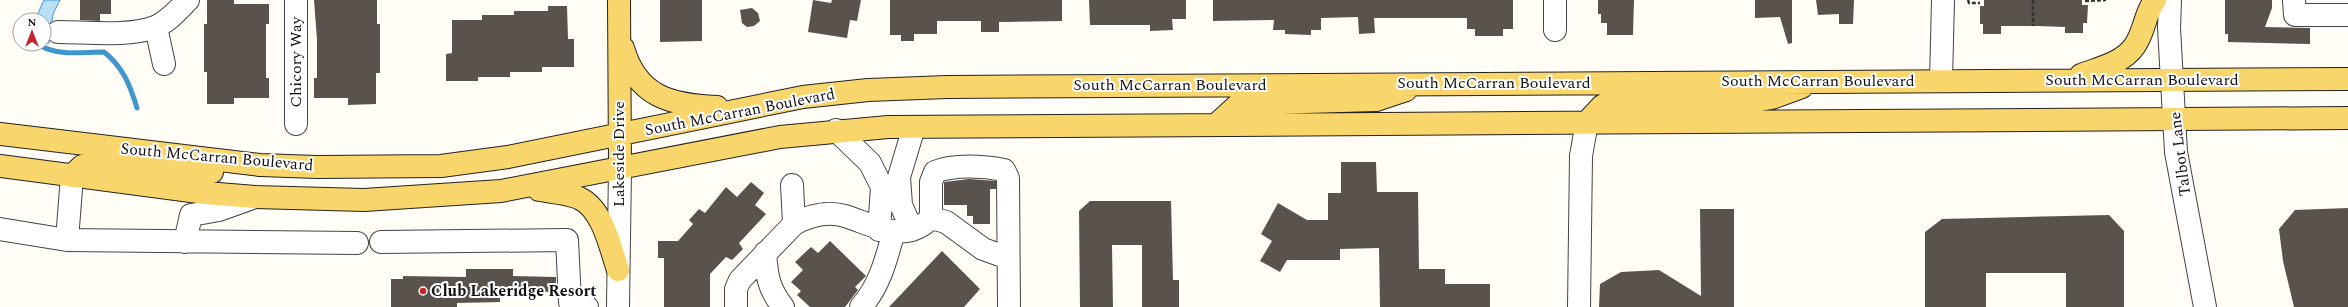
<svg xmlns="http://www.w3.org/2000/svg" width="2348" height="307" viewBox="0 0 2348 307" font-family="Spectral,serif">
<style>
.water{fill:#b9e0f7;stroke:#3f96cf}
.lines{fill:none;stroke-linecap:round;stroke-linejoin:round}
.stream{stroke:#3f96cf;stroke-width:5}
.building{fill:#5a524d}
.minor-casing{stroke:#444;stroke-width:24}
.major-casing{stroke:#222;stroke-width:24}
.path{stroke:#333;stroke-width:2.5;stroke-dasharray:4 2;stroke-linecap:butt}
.minor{stroke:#fff;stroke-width:22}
.major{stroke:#f9d66b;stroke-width:22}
.poi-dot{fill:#c4262e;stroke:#fff;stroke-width:1.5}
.labels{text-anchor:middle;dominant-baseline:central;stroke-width:4;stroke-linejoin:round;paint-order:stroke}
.street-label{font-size:16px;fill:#111;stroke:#fff}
.poi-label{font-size:16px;font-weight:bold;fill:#111;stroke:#fff;text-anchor:start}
</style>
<rect width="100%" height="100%" fill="#fffdf5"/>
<path class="water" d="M44,0H60L53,14L49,43L32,50V44H44V20H35Z"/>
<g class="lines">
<path class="stream" d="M37,44C59,57 80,52 104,52C123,67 130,85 137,108"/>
</g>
<path class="building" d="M80,0H111V14H100V21L80,20Z
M207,0H234V4H269V24H266V78H269V98H234V104H207V72H204V24H207Z
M314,0H377V24H380V73H376V104L348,105V98H314V78H317V40Z
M660,0H702V41L660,42Z
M813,0L831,3L832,0H861L857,21L850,20L847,38L808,32Z
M890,0H1062V21L999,22V32H981V21H937V34H914V41H901V35H890Z
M1089,0H1186V19H1172L1173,30L1150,31V25H1090Z
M1213,0H1513V29H1503V36H1475V29H1467V18H1374L1375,33L1359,34L1358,17L1321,18V30H1311V35L1285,34V30H1273L1274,20L1213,21Z
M1598,0H1634L1633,35H1607V23H1601V14H1598Z
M1755,0H1792V43L1788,44L1780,17L1755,18Z
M1816,0H1854L1853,24H1839V14L1818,15Z
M1984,0H2082V5H2088L2087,23H2083V33H2065V27L2038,26H2001V34H1983V24H1980V6H1984Z
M2225,0H2272V8L2265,27L2310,28V44L2228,42V34H2225Z
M548,6H567L568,39H574V67H542V72H510V77H478V81H446V54L452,53V20H482V15H514V11H548Z
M752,8L758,13L760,21L754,26L747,27L742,23L740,10Z
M1341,162H1376L1377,192H1418L1419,269H1445V284H1490V307H1380L1379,248L1340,249V260H1287L1280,272L1260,261L1272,241L1261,234L1278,203L1307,220H1328V193H1341Z
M969,179L996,181V189H990V224H973V216H967V205H944V182Z
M751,182L764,193L755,205L766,214L739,243L743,249L732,260L726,257L710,274V307H664V258H658V241H678L693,224L689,220L699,209L705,213L726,187L737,197Z
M1090,201H1171L1173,280H1179V307H1142V245H1112L1113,307H1080L1079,211Z
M2348,208V307H2294L2283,261L2279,229L2295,210Z
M1700,209H1734V307H1599L1600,284L1621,272L1659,270L1701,296Z
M2109,215L2124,231V307H2066V273H1986V307H1925V232L1942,219Z
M830,241L866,276L855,287L858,290L845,307H810L797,295L801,291L791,282L803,270L795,262L811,247L818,253Z
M942,251L980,289L964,307H889Z
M466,269H513V276L556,277V292L500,291V302L457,303V307H391V279H403V276L466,277Z"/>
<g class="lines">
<defs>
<path id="minor" d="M296,0V124
M2170,0L2169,28L2176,152L2205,307
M2294,0L2295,15H2348
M156,27L164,64
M1555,30V0
M58,32C86,32 129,37 155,27C168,22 178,10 188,0
M1941,81L1943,0
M836,130L870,163L882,187L879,230
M792,185L794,224
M931,218L946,222L983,249L1008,258
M0,229L67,240L357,243
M912,230L901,205L899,177L914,127
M67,240L72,176
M185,242L191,215L219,210L255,197
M381,242L567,240L570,302L587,307
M765,253C767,276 768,288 783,307
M618,307L620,168
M736,307V289L740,280L794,224C809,216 828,211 845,216C874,225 904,245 931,218V182L935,172C954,164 984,166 1004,170L1008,178L1009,307
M861,307C880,285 886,260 894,231
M1579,307L1581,156L1587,122"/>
<path id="major" d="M619,0L620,168
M623,48C637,97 671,105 717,107
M2081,75C2102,67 2128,62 2138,40C2145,27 2146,12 2155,0
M1587,122L1602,106L1610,102L1759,100L1772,98L1802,87
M1217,124L1239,104L1376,100L1406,90
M0,134L260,165L317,167L441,166L508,157L803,97L868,90L947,87L2348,79
M0,166L206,193L255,197L364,200L501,191L780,137L888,127L2348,118
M72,176L82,166L93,163L168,171L212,172
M539,190C552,192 567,193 579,198C603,209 610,247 618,270"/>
</defs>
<use href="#minor" class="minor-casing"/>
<use href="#major" class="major-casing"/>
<path class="path" d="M1968,0L1969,3H1980
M2033,0V26
M2085,1L2106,0"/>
<use href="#minor" class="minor"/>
<use href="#major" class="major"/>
</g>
<circle class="poi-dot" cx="423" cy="291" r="4"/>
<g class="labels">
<g class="street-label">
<text transform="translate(296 62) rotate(-90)">Chicory Way</text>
<text x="2142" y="80">South McCarran Boulevard</text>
<text x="1818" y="81">South McCarran Boulevard</text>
<text x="1494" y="83">South McCarran Boulevard</text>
<text x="1170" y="85">South McCarran Boulevard</text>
<text transform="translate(740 112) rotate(-11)">South McCarran Boulevard</text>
<text transform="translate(619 154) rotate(-90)">Lakeside Drive</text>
<text transform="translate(2180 154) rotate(-97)">Talbot Lane</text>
<text transform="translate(217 157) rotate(5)">South McCarran Boulevard</text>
</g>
<g class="poi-label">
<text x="431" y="291">Club Lakeridge Resort</text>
</g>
</g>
<g transform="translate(32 32)"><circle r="19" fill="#ffffff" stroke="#a0a0a0"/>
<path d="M0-3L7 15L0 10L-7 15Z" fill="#c4262e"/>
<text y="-6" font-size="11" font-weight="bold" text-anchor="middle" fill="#111111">N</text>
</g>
</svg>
